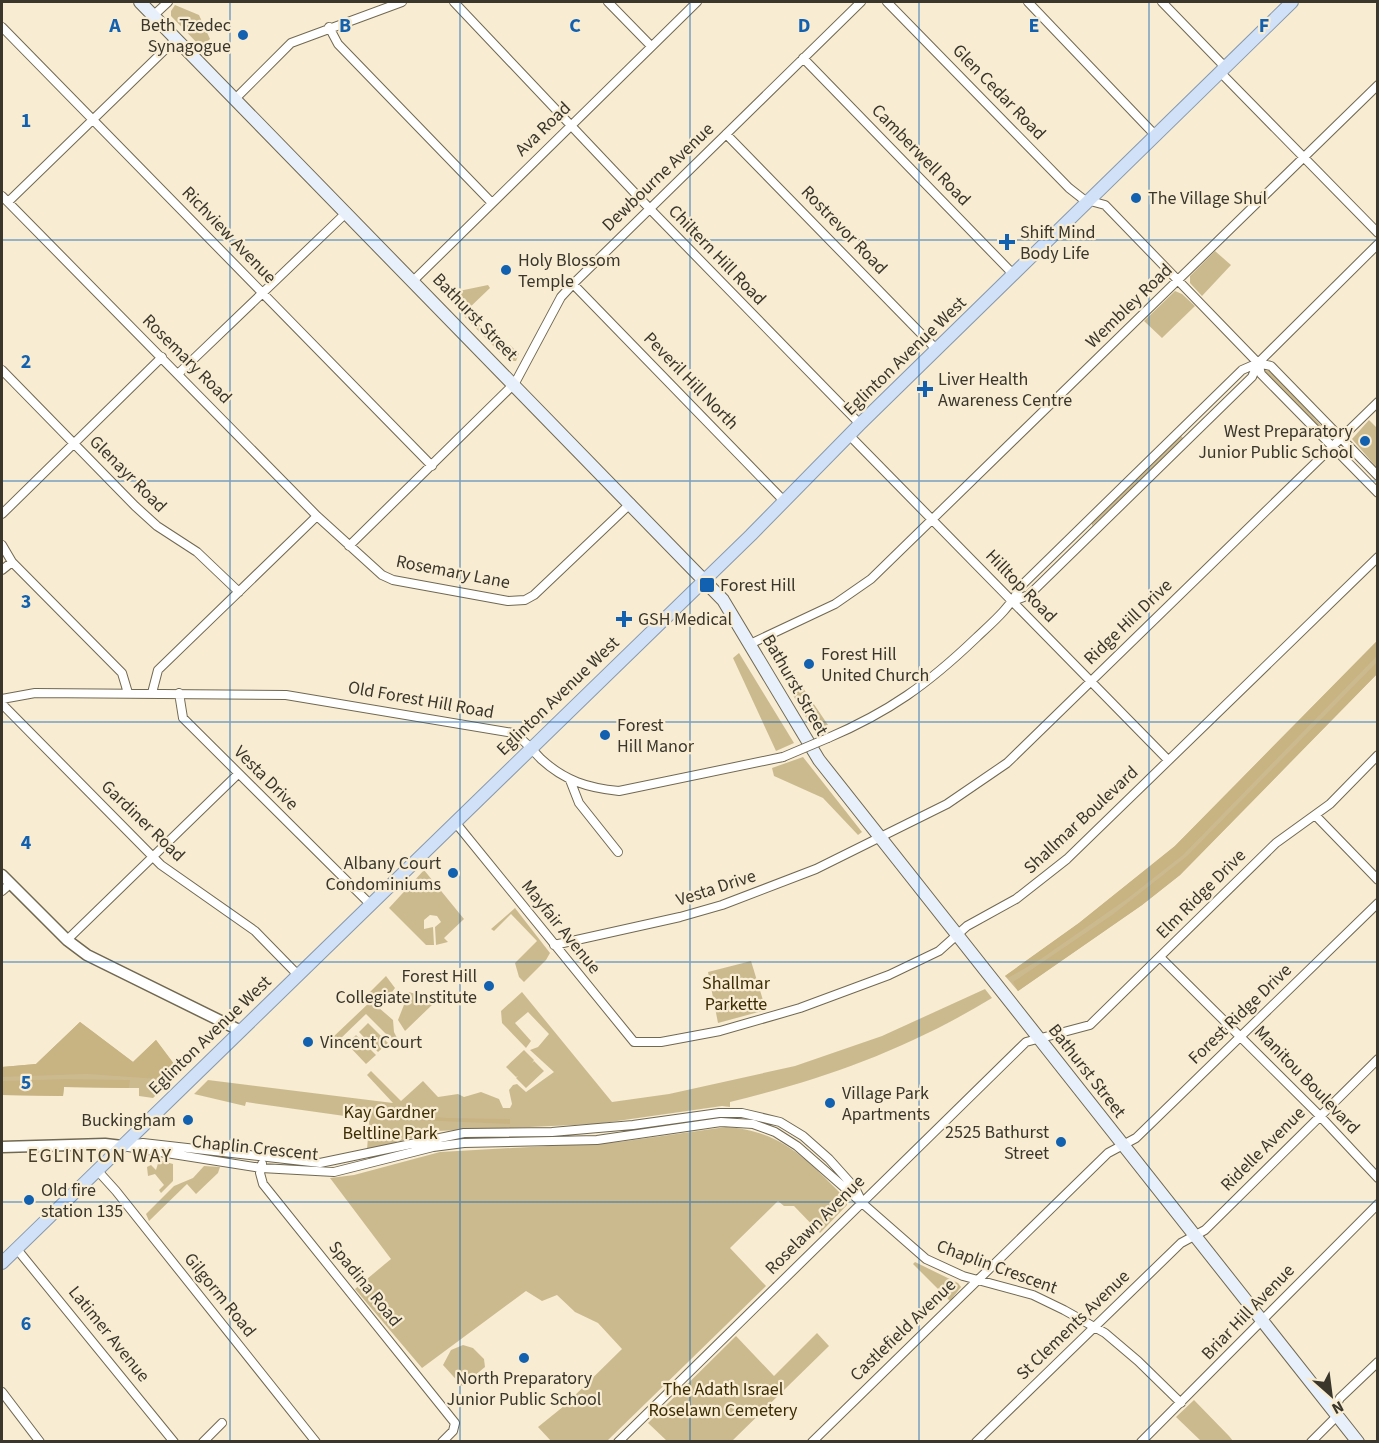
<svg xmlns="http://www.w3.org/2000/svg" width="1379" height="1443" viewBox="0 0 1379 1443" font-family="'Source Sans 3',sans-serif">
<style>
.green{fill:#ccba8f}
.forest{fill:#c8b383}
.lines{fill:none;stroke-linecap:round;stroke-linejoin:round}
.minor-casing{stroke:#716851;stroke-width:10}
.tertiary-casing{stroke:#716851;stroke-width:13}
.secondary-casing{stroke:#716851;stroke-width:14}
.primary-casing{stroke:#8899ad;stroke-width:14}
.minor{stroke:#fff;stroke-width:8}
.tertiary{stroke:#fff;stroke-width:10}
.secondary{stroke:#e8f1fb;stroke-width:12}
.primary{stroke:#d1e2f8;stroke-width:12}
.minor-bridge-casing{stroke:#716851;stroke-width:10;stroke-linecap:butt}
.minor-bridge{stroke:#fff;stroke-width:8}
.grid{fill:none;stroke:#1161b0;stroke-width:1.5;stroke-opacity:0.55}
.poi-dot{fill:#1161b0;stroke:#f8edd3;stroke-width:2}
.labels{text-anchor:middle;dominant-baseline:central;stroke-width:4.5;stroke-linejoin:round;paint-order:stroke}
.poi-label{font-size:18px;fill:#3a362c;stroke:#f8edd3;text-anchor:start}
.street-label{font-size:18px;fill:#3a362c;stroke:#f8edd3}
.park-label{font-size:18px;fill:#3c2d04;stroke:#f8edd3}
.neighbourhood-label{font-size:20px;letter-spacing:1.5px;fill:#49402b;stroke:#f8edd3}
.grid-label{font-size:20px;text-anchor:middle;font-weight:bold;fill:#1161b0;stroke:#f8edd3;stroke-width:4.5;stroke-linejoin:round;paint-order:stroke}
</style>
<rect width="100%" height="100%" fill="#f8edd3"/>
<path class="green" d="M175,5L199,15L210,39L201,47L171,16V11Z
M1215,251L1231,265L1202,296L1190,283V276Z
M488,285L490,288L466,311L504,350L510,345L519,354L516,361H508L457,309L454,292Z
M1175,291L1182,294L1195,306L1162,338L1144,321Z
M1264,368H1268L1330,435H1326L1264,372Z
M1369,420L1377,428V468L1352,439Z
M1181,436L1184,439L1092,526V523Z
M1377,641V674L1180,875L1142,905L1018,991L1005,976L1079,923L1175,846Z
M739,653L794,743L776,751L733,658Z
M801,685L828,725L814,731L790,690Z
M803,757L862,832L858,835L823,798L774,776L772,768Z
M424,870L464,919L444,938L448,942L436,945L435,927L441,922L437,916L430,915L424,920V929L433,927L434,945H426L389,908Z
M515,908L550,953L546,960L524,982L519,977L515,963L537,941L511,914L494,931L491,929Z
M751,961L766,1010L718,1023L708,972Z
M386,976L395,988L385,1002L370,992Z
M985,989L992,998C908,1049 825,1079 730,1102V1107L722,1106L596,1124L438,1131L367,1150L369,1122L366,1119L246,1102L245,1106L194,1094L208,1080L393,1103L367,1075L371,1071L401,1101L423,1081L438,1097L458,1094L464,1097L481,1092L499,1099L503,1108H510L512,1104L509,1090L513,1085L517,1084L526,1092L554,1072L530,1050L538,1047L549,1034L528,1012L515,1023L531,1041L526,1048L502,1023L501,1011L522,992L612,1102L669,1094L795,1066L882,1036Z
M409,992L425,997L433,1004L405,1031L398,1020Z
M371,1001L393,1020L394,1032L398,1040L397,1045L366,1014L337,1042L331,1039Z
M80,1022L133,1062L156,1040L180,1072L153,1098L139,1096V1088H129L64,1087L63,1096L2,1095V1067L36,1064Z
M368,1023L388,1043L378,1052L359,1032Z
M356,1035L376,1055L366,1064L347,1044Z
M524,1050L534,1060L532,1063L534,1061L544,1071L526,1088L516,1078L518,1076L516,1077L506,1067Z
M726,1127C783,1131 808,1161 846,1199L847,1205L820,1233L794,1206H784L778,1201L730,1248L766,1286L607,1441H551L538,1427L564,1406L622,1349L598,1323L575,1312L557,1295L542,1301L526,1291L422,1368L355,1289L391,1259L330,1178L354,1175L440,1152L619,1142Z
M159,1160L173,1164V1181L161,1193L159,1190L164,1185L155,1174L148,1176L147,1167L151,1165L156,1170Z
M204,1166L220,1167L218,1173L196,1194L187,1184L149,1221L146,1214L174,1186L193,1178Z
M915,1262L958,1283L961,1287L950,1301L913,1264Z
M817,1333L829,1346L732,1441H667L648,1423L736,1336L774,1376Z
M463,1345L473,1348L484,1359L485,1367L462,1386L443,1365L451,1350Z
M1194,1400L1229,1436L1233,1441H1201L1176,1417Z"/>
<path class="forest" d="M1377,641V656L1183,855L1127,899L1041,959L1008,978L1005,976L1079,923L1175,846Z
M1377,662V674L1180,875L1142,905L1018,991L1013,982L1112,915L1187,856Z
M80,1022L133,1062L156,1040L180,1072L172,1080L87,1074L2,1077V1067L36,1064Z
M66,1079L130,1080L129,1088L64,1087L63,1096L2,1095V1081Z
M387,1113L449,1118L510,1119V1124L391,1119Z"/>
<g class="lines">
<defs>
<path id="minor" d="M454,2L650,209L860,424
M608,2L651,46
M887,2L1069,188L1083,199L1105,205L1258,363L1261,374L1378,493
M1028,2L1156,136
M1162,2L1225,67
M154,15L168,2
M2,27L432,466
M329,27L338,44L491,202
M803,58L1014,275
M1220,72L1378,233
M236,98L291,43L402,2
M726,134L937,350
M2,196L317,516L382,575L393,580L508,601L525,600L534,595L631,503
M8,202L177,38
M414,280L697,2
M573,284L784,501
M1258,363L1271,366L1378,476
M2,370L135,506L157,526L197,552L239,592
M179,373L347,212
M849,435L1168,760
M2,514L162,357
M2,545L12,562L122,673L128,693
M349,546L515,383L561,297L573,284L861,2
M2,570L12,562
M1013,601L1029,595L1252,377L1258,363
M750,644L835,604L871,579L1378,85
M152,693L158,670L317,516
M179,693L183,718L370,904
M2,699L35,693L286,695L513,733C525,740 532,750 541,759C565,781 588,788 619,791L783,757
M2,704L161,865L255,931L298,975
M828,738C889,712 928,684 976,638C993,622 1010,608 1021,586L1242,370L1258,363L1378,244
M570,780L579,803L618,852
M1315,815L1378,880
M455,822L634,1042H661L720,1031L800,1008L889,975L939,951L967,926L1016,899L1067,859L1378,557
M2,891L10,884
M67,940L238,774
M554,945L680,917L722,905L816,869L947,804L1007,763L1378,402
M1160,957L1319,1115L1378,1178
M125,1145L143,1143L320,1163L464,1133L552,1132L633,1125L719,1113H742L780,1122L803,1136L829,1159L855,1188L861,1200
M122,1146L261,1168L334,1172L433,1147L464,1143L597,1140L721,1122L753,1124L775,1132L797,1146L926,1259L963,1276L1033,1295L1064,1310L1105,1333L1138,1361L1181,1403
M262,1164L260,1173L263,1184L455,1423L453,1431L442,1442
M97,1170L116,1191L316,1442
M16,1248L174,1442
M2,1392L40,1442
M1334,1409L1340,1398L1378,1362
M203,1442L222,1423
M618,1442L1026,1042L1090,1025L1276,843L1330,804L1378,755
M812,1442L1108,1153L1136,1138L1378,903
M976,1442L1181,1243L1205,1230L1378,1059
M1141,1442L1378,1204
M1311,1442L1338,1415"/>
<path id="tertiary" d="M2,875L67,940L87,955L241,1031
M2,1147L105,1144L122,1146"/>
<path id="secondary" d="M140,2L723,600L819,760L1358,1442"/>
<path id="primary" d="M2,1263L751,535L860,424L1292,2"/>
</defs>
<use href="#minor" class="minor-casing"/>
<use href="#tertiary" class="tertiary-casing"/>
<use href="#secondary" class="secondary-casing"/>
<use href="#primary" class="primary-casing"/>
<use href="#minor" class="minor"/>
<use href="#tertiary" class="tertiary"/>
<use href="#secondary" class="secondary"/>
<use href="#primary" class="primary"/>
<defs>
<path id="minor-bridge" d="M783,757L828,738"/>
</defs>
<use href="#minor-bridge" class="minor-bridge-casing"/>
<use href="#minor-bridge" class="minor-bridge"/>
</g>
<path class="grid" d="M230,2V1442M460,2V1442M690,2V1442M919,2V1442M1149,2V1442M2,240H1378M2,481H1378M2,722H1378M2,962H1378M2,1202H1378"/>
<g class="poi-dot">
<circle cx="243" cy="35" r="6"/>
<circle cx="1136" cy="198" r="6"/>
<path d="M1004 233h6v6h6v6h-6v6h-6v-6h-6v-6h6z"/>
<circle cx="506" cy="270" r="6"/>
<path d="M922 380h6v6h6v6h-6v6h-6v-6h-6v-6h6z"/>
<circle cx="1365" cy="441" r="6"/>
<rect x="699" y="577" width="16" height="16" rx="3"/>
<path d="M621 610h6v6h6v6h-6v6h-6v-6h-6v-6h6z"/>
<circle cx="809" cy="664" r="6"/>
<circle cx="605" cy="735" r="6"/>
<circle cx="453" cy="873" r="6"/>
<circle cx="489" cy="986" r="6"/>
<circle cx="308" cy="1042" r="6"/>
<circle cx="830" cy="1103" r="6"/>
<circle cx="188" cy="1120" r="6"/>
<circle cx="1061" cy="1142" r="6"/>
<circle cx="29" cy="1200" r="6"/>
<circle cx="524" cy="1358" r="6"/>
</g>
<g class="labels">
<g class="poi-label">
<text x="231" y="25" text-anchor="end">Beth Tzedec<tspan x="231" dy="21">Synagogue</tspan></text>
<text x="1148" y="198">The Village Shul</text>
<text x="1020" y="232">Shift Mind<tspan x="1020" dy="21">Body Life</tspan></text>
<text x="518" y="260">Holy Blossom<tspan x="518" dy="21">Temple</tspan></text>
<text x="938" y="379">Liver Health<tspan x="938" dy="21">Awareness Centre</tspan></text>
<text x="1353" y="431" text-anchor="end">West Preparatory<tspan x="1353" dy="21">Junior Public School</tspan></text>
<text x="720" y="585">Forest Hill</text>
<text x="638" y="619">GSH Medical</text>
<text x="821" y="654">Forest Hill<tspan x="821" dy="21">United Church</tspan></text>
<text x="617" y="725">Forest<tspan x="617" dy="21">Hill Manor</tspan></text>
<text x="441" y="863" text-anchor="end">Albany Court<tspan x="441" dy="21">Condominiums</tspan></text>
<text x="477" y="976" text-anchor="end">Forest Hill<tspan x="477" dy="21">Collegiate Institute</tspan></text>
<text x="320" y="1042">Vincent Court</text>
<text x="842" y="1093">Village Park<tspan x="842" dy="21">Apartments</tspan></text>
<text x="176" y="1120" text-anchor="end">Buckingham</text>
<text x="1049" y="1132" text-anchor="end">2525 Bathurst<tspan x="1049" dy="21">Street</tspan></text>
<text x="41" y="1190">Old fire<tspan x="41" dy="21">station 135</tspan></text>
<text x="524" y="1378" text-anchor="middle">North Preparatory<tspan x="524" dy="21">Junior Public School</tspan></text>
</g>
<g class="street-label">
<text transform="translate(999 92) rotate(46)">Glen Cedar Road</text>
<text transform="translate(543 129) rotate(-44)">Ava Road</text>
<text transform="translate(921 155) rotate(46)">Camberwell Road</text>
<text transform="translate(658 177) rotate(-44)">Dewbourne Avenue</text>
<text transform="translate(844 230) rotate(46)">Rostrevor Road</text>
<text transform="translate(229 235) rotate(46)">Richview Avenue</text>
<text transform="translate(717 255) rotate(46)">Chiltern Hill Road</text>
<text transform="translate(1129 306) rotate(-44)">Wembley Road</text>
<text transform="translate(475 317) rotate(46)">Bathurst Street</text>
<text transform="translate(905 356) rotate(-44)">Eglinton Avenue West</text>
<text transform="translate(187 359) rotate(45)">Rosemary Road</text>
<text transform="translate(691 381) rotate(46)">Peveril Hill North</text>
<text transform="translate(128 474) rotate(45)">Glenayr Road</text>
<text transform="translate(453 572) rotate(11)">Rosemary Lane</text>
<text transform="translate(1021 586) rotate(46)">Hilltop Road</text>
<text transform="translate(1128 622) rotate(-44)">Ridge Hill Drive</text>
<text transform="translate(795 685) rotate(60)">Bathurst Street</text>
<text transform="translate(558 696) rotate(-44)">Eglinton Avenue West</text>
<text transform="translate(421 700) rotate(10)">Old Forest Hill Road</text>
<text transform="translate(266 778) rotate(45)">Vesta Drive</text>
<text transform="translate(1081 820) rotate(-43)">Shallmar Boulevard</text>
<text transform="translate(143 821) rotate(44)">Gardiner Road</text>
<text transform="translate(716 888) rotate(-18)">Vesta Drive</text>
<text transform="translate(1201 894) rotate(-45)">Elm Ridge Drive</text>
<text transform="translate(561 927) rotate(51)">Mayfair Avenue</text>
<text transform="translate(1240 1014) rotate(-44)">Forest Ridge Drive</text>
<text transform="translate(210 1035) rotate(-44)">Eglinton Avenue West</text>
<text transform="translate(1087 1071) rotate(52)">Bathurst Street</text>
<text transform="translate(1307 1080) rotate(46)">Manitou Boulevard</text>
<text transform="translate(255 1148) rotate(6)">Chaplin Crescent</text>
<text transform="translate(1263 1149) rotate(-45)">Ridelle Avenue</text>
<text transform="translate(815 1225) rotate(-45)">Roselawn Avenue</text>
<text transform="translate(997 1267) rotate(20)">Chaplin Crescent</text>
<text transform="translate(365 1284) rotate(51)">Spadina Road</text>
<text transform="translate(220 1295) rotate(51)">Gilgorm Road</text>
<text transform="translate(1248 1312) rotate(-46)">Briar Hill Avenue</text>
<text transform="translate(1073 1325) rotate(-44)">St Clements Avenue</text>
<text transform="translate(903 1330) rotate(-44)">Castlefield Avenue</text>
<text transform="translate(109 1334) rotate(51)">Latimer Avenue</text>
</g>
<g class="park-label">
<text x="736" y="983">Shallmar<tspan x="736" dy="21">Parkette</tspan></text>
<text x="390" y="1112">Kay Gardner<tspan x="390" dy="21">Beltline Park</tspan></text>
<text x="723" y="1389">The Adath Israel<tspan x="723" dy="21">Roselawn Cemetery</tspan></text>
</g>
<g class="neighbourhood-label">
<text x="100" y="1156">EGLINTON WAY</text>
</g>
</g>
<g class="grid-label">
<text x="115" y="32">A</text>
<text x="345" y="32">B</text>
<text x="575" y="32">C</text>
<text x="804" y="32">D</text>
<text x="1034" y="32">E</text>
<text x="1264" y="32">F</text>
<text x="26" y="127">1</text>
<text x="26" y="368">2</text>
<text x="26" y="608">3</text>
<text x="26" y="849">4</text>
<text x="26" y="1089">5</text>
<text x="26" y="1330">6</text>
</g>
<rect width="1379" height="1443" fill="none" stroke="#3a362c" stroke-width="6"/>
<g transform="translate(1331 1395) rotate(152)" stroke="#f8edd3" stroke-width="4.5" paint-order="stroke">
<path d="M0-4.5L10 22L0 15L-10 22Z" fill="#3a362c"/>
<text y="-9" font-size="16" font-weight="bold" text-anchor="middle" fill="#3a362c">N</text>
</g>
</svg>
